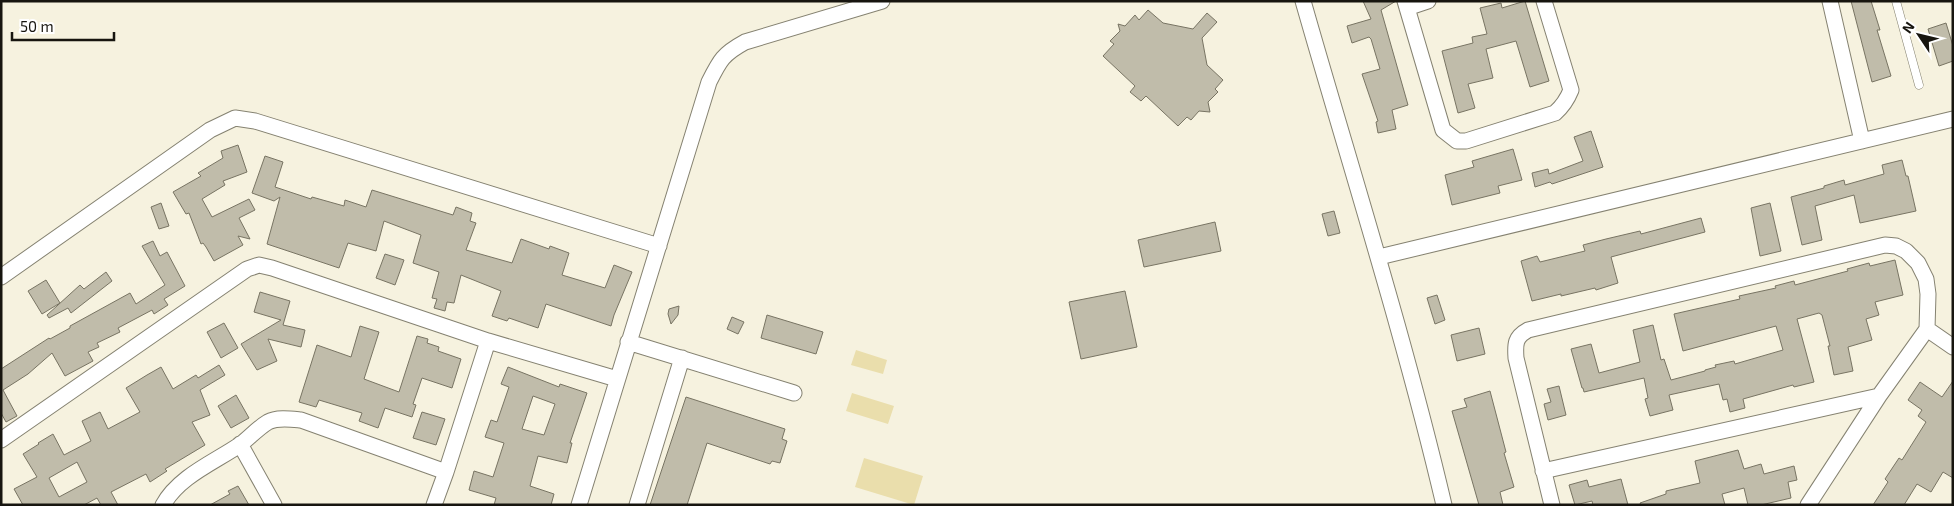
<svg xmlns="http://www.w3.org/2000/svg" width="1954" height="506" viewBox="0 0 1954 506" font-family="'Exo 2',sans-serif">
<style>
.green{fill:#eadeac}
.building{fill:#c0bcaa;stroke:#787463;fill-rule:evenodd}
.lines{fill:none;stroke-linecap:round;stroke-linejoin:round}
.service-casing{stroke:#858271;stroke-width:9}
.minor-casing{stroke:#858271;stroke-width:17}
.service{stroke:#fff;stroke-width:8}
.minor{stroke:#fff;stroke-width:15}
</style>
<rect width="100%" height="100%" fill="#f6f2df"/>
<path class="green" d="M856,350L887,360L883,374L851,365Z
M852,393L894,406L888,424L846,411Z
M864,458L923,476L914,505L855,487Z"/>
<path class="building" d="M1363,1H1396L1381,10L1408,105L1392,110L1396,129L1378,133L1376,122L1378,121L1362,74L1380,69L1371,39L1369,37L1352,43L1347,26L1371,19Z
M1525,1L1549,81L1530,87L1516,41L1486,49L1493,78L1468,84L1475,108L1458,113L1442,51L1473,43L1472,37L1487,34L1480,8L1501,3L1502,8Z
M1851,1H1871L1880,30H1877L1891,76L1872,82Z
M1148,10L1163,23L1193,29L1207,13L1217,22L1202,38L1207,65L1223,80L1215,89L1218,92L1208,102L1210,112L1199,111L1191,120L1187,117L1178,126L1146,96L1141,101L1130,92L1135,86L1103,56L1114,44L1110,41L1120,31L1118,24L1125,26L1135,15L1139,20Z
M1946,23L1953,46V61L1939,66L1928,29Z
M1591,131L1603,167L1552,184L1550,182L1535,187L1532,173L1548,169L1549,174L1583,161L1574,137Z
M238,145L247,172L223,181L225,185L202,199L212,217L249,199L255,210L239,218L250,239L238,236L243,245L214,261L206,247L203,243L201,244L189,213L186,214L173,192L201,176L198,173L223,158L221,151Z
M1513,149L1522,180L1498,186L1500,193L1452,205L1445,175L1474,167L1472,161Z
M265,156L283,162L275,187L311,199L312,197L344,206L345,200L366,207L372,190L453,215L456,207L472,213L470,221L476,223L466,250L512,263L521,239L549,249L550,246L569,253L562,275L605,288L614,265L632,272L614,315L611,326L546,304L538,328L509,318L507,321L492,316L501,291L461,275L454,303L447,302L445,311L434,308L437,299L432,298L439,272L413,263L421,235L384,221L376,251L348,243L339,268L267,244L280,197L274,201L252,193Z
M1902,160L1906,176H1908L1916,211L1860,223L1854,195L1815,206L1822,240L1802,245L1791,197L1824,188V186L1844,180L1845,185L1884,174L1882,165Z
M161,203L169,226L159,229L151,207Z
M1770,203L1781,251L1760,256L1751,208Z
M1334,211L1340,233L1328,236L1322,214Z
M1701,218L1705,232L1611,257L1618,283L1596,290L1595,288L1561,296V294L1532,301L1521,261L1537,256L1540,262L1585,251L1583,245L1606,239L1640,231L1641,234Z
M1215,222L1221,251L1144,267L1138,240Z
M153,241L160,256L167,252L185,286L164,299L168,305L154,314L152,310L118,328L120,332L97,343L99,347L88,352L93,361L65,376L52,353L28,374L3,390L17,416L6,422L1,413V369L49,338L50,339L70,328V326L130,293L136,304L165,285L142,246Z
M385,254L404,260L395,285L376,278Z
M1895,260L1903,295L1875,302L1879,315L1866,319L1872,340L1848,347L1853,371L1834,375L1828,346H1830L1822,315L1819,313L1797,319L1814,382L1794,387L1793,385L1743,399L1745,408L1730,412L1727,399L1723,400L1719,384L1669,395L1673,410L1650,416L1645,399L1648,398L1644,378L1584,392L1583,388H1582L1571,349L1591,344L1599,373L1640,362L1633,330L1653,325L1661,360L1664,359L1671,380L1705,371V370L1716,367L1715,365L1734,361L1735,364L1783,350L1776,326L1683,351L1674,314L1740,299L1739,296L1776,288L1775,286L1794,281L1795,285L1848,271L1847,269L1869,263L1870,266Z
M106,272L112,281L71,313L68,308L49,318L47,315L80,285L84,289Z
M46,280L60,303L42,314L28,291Z
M1125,291L1137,347L1081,359L1069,302Z
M260,292L290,301L283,325L305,330L301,347L268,339L277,361L257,370L241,344L281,320L254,312Z
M1437,295L1445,320L1435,324L1427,298Z
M679,306L678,315L671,324L668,314L669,309Z
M767,315L823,332L816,354L761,338Z
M732,317L744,322L738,334L727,329Z
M224,323L238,348L221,358L207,332Z
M360,326L379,332L364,379L399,392L417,336L428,339L427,343L439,347L438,351L461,359L452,388L422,378L413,404L416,405L412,417L385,408L378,428L359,421L362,413L319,400L316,407L299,402L317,345L351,357Z
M1479,328L1485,354L1457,361L1451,335Z
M219,365L225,375L200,390L210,415L192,422L205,445L165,469L167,471L150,482L146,474L111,492L118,505H101L97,498L84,505H23L14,489L37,477L23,454L39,444L38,443L53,434L64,455L91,441L82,421L100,412L108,429L140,412L126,388L147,375L161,367L173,389L196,375L198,378ZM77,462L87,482L59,497L49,478Z
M508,367L559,387L560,384L587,393L570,443H572L567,463L538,456L530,486L554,494L551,505H494L496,498L469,490L474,471L493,477L504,443L485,437L491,420L497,422L509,387L501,384ZM533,396L555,404L544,435L522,429Z
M1953,381V478L1943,472L1931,492L1917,484L1904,505H1873L1888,482L1885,479L1899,458L1902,460L1926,422L1918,416L1922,410L1908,400L1920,382L1942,397Z
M1559,386L1566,415L1548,420L1544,404L1551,402L1547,389Z
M1490,391L1506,452L1504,453L1514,487L1500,492L1503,505H1479L1452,411L1467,407L1464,399Z
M236,395L249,418L231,428L218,406Z
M686,397L785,429L782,439L787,441L780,463L772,461L770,464L707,443L687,505H650Z
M422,412L445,419L436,445L413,438Z
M1738,450L1744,469L1761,464L1764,474L1794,466L1797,480L1788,482L1791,498L1761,505H1748L1744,488L1722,494L1725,505H1641L1640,503L1666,494V491L1700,483L1695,461Z
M1621,479L1628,505H1593L1592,501L1575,505L1569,485L1587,480L1589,487Z
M238,486L249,505H210L230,494L228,491Z"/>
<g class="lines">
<defs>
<path id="service" d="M1896,1L1919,85"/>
<path id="minor" d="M1303,1C1351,169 1404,335 1444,505
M1405,1L1443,130L1457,141H1466L1555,113C1563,106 1567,100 1571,90L1544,1
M1830,1L1862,141
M1407,8L1428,1
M1379,257L1953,119
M1,277L210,130L235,118L255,121L659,246
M1927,329L1953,347
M628,342L794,393
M1,440L247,269L259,265L272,268L488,341L617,379
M240,444L274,505
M1543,471L1879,396
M163,505C179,476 215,462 241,444C250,437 258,428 268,422C277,417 291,419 301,420L446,472
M434,505L446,472L488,341
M579,505L709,82C720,60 723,54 745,42L882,1
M637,505L682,358
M1552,505L1516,358C1515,344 1515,337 1528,330L1885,245L1896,246L1906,251L1918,263L1926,279L1928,294L1927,329L1879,396L1808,505"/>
</defs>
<use href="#service" class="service-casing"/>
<use href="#minor" class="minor-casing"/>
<use href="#service" class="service"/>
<use href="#minor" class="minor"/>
</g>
<rect width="1954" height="506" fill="none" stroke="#17150f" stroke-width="5"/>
<g transform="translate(1919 35) rotate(305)" stroke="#ffffff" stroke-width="4" paint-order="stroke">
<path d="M0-4L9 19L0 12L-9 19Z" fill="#17150f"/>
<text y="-8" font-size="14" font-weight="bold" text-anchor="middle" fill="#17150f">N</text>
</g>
<path d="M12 32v8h102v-8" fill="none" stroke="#17150f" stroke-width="2.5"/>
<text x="20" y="32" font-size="15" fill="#17150f" stroke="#ffffff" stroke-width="4" paint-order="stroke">50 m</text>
</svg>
